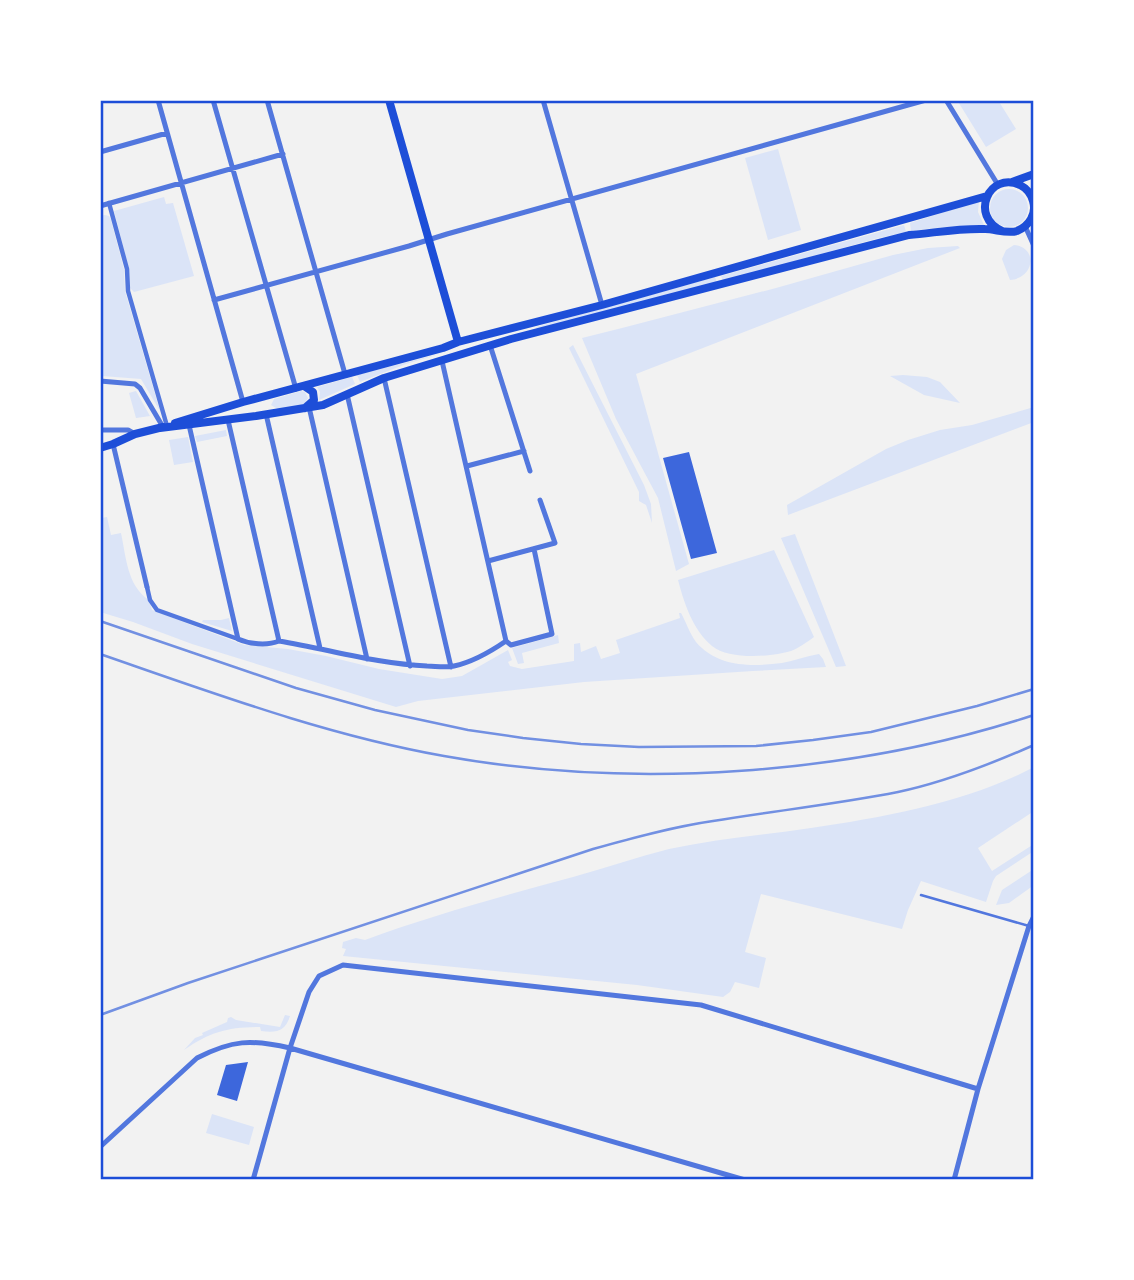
<svg xmlns="http://www.w3.org/2000/svg" width="1134" height="1280" viewBox="0 0 1134 1280" font-family="Cabin,sans-serif">
<style>
.green{fill:#dbe4f7}
.building{fill:#3d67dc}
.lines{fill:none;stroke-linecap:round;stroke-linejoin:round}
.service{stroke:#5277de;stroke-width:2.5}
.pedestrian{stroke:#5277de;stroke-width:4.5}
.minor{stroke:#5277de;stroke-width:5}
.secondary{stroke:#1d4ed8;stroke-width:8}
.rail{stroke:#7290e2;stroke-width:2.5}
.neatline{fill:none;stroke:#1d4ed8;stroke-width:2.5}
</style>
<rect width="100%" height="100%" fill="#f2f2f2"/>
<path class="green" d="M957,100H998L1016,129L986,147Z
M778,149L801,230L768,240L745,158Z
M990 208a19 19 0 1 1 38 0a19 19 0 1 1-38 0Z
M164,197L166,204L173,203L194,276L134,292L130,288L129,269L114,211Z
M979,201L978,212L984,225L935,228L911,231L910,223Z
M105,215L109,216L111,220L124,269L125,291L160,411L141,379L102,376L100,216Z
M904,225L906,232L875,239L723,281L721,276Z
M1014,245C1038,247 1035,278 1010,280L1002,259L1006,250Z
M958,246L960,248L636,374L689,564L676,571L658,498L616,419L582,338L622,328L776,288L893,255L928,248Z
M715,277L717,283L537,329L536,327Z
M573,345L644,485L651,504L652,523L646,505L639,501V492L569,348Z
M443,353L406,364L360,382L357,375Z
M903,375L927,377L940,382L960,403L924,395L890,376Z
M352,377L355,384L319,400L320,392L317,387Z
M136,391L150,416L136,418L129,393Z
M301,391L305,392L308,398L304,405L278,409L271,405L274,399Z
M1034,407V422L788,515L787,505L886,449L908,440L940,430L972,425Z
M226,430L227,436L197,442L195,436Z
M188,437L193,462L174,465L169,440Z
M100,512L101,518L107,517L111,535L121,533C126,556 127,586 149,600L152,610L244,645L288,649L326,656L379,669L442,679L462,676L508,650L512,660L508,662L510,666L522,669L574,661V644L580,643L581,652L596,646L601,659L620,653L616,640L680,618L679,613H681C686,622 690,634 696,642C717,667 751,667 782,663C794,661 806,656 819,654L823,659L826,667L753,671L584,682L418,701L396,707L192,644L133,622L100,612L101,601L100,599Z
M795,534L846,666L836,667L781,538Z
M774,550L814,637C807,642 799,648 791,651C771,657 729,660 712,646C693,630 684,603 678,580Z
M229,618L232,631L202,622L203,620H221Z
M558,635L559,643L522,653L524,663L518,664L512,648Z
M1034,767V811L978,848L992,871L1034,844V851L996,876L993,881L986,902L921,881L908,910L902,929L761,894L745,952L766,958L759,988L735,982L730,992L723,997L637,985L343,956L346,949L342,948L343,942L356,938L365,940C433,915 503,896 573,877C605,868 637,857 669,849C716,839 764,835 811,828C885,817 968,802 1034,767Z
M1034,869V885L1009,903L996,905L1002,890Z
M285,1015L290,1016C285,1032 276,1033 261,1031L260,1027C228,1027 210,1032 184,1050L195,1038L203,1035L202,1033L227,1022L228,1018L231,1017L236,1020L280,1027Z
M212,1114L254,1127L249,1145L206,1133Z"/>
<path class="building" d="M689,452L717,553L691,559L663,458Z
M248,1062L237,1101L217,1095L226,1065Z"/>
<g class="lines">
<path class="service" d="M921,895L1029,926"/>
<path class="pedestrian" d="M109,203L127,269L128,291L167,426
M147,587L150,600L157,610L238,639"/>
<path class="minor" d="M100,100H101
M158,100L243,402
M213,100L296,389
M267,100L345,374
M543,100L602,305
M946,100L998,185
M1032,100L1034,103
M100,152L167,133
M100,206L283,154
M1025,226L1034,246
M214,300L409,246L447,234L926,100
M490,345L530,471
M442,361L506,641
M384,378L451,667
M100,381L135,384L140,388L163,427
M347,394L410,666
M309,407L367,659
M266,414L320,648
M228,420L279,641
M189,425L238,639C249,644 267,646 279,641C328,649 377,664 427,666C435,666 445,668 454,666C473,662 490,652 506,641
M100,430H128L135,434
M113,444L147,587
M467,466L524,451
M488,561L555,543L540,500
M506,641L511,645L552,634L534,549
M100,1147L197,1058C232,1040 251,1039 290,1048L745,1180
M253,1180L290,1048L309,992L319,976L343,965L701,1005L978,1089
M954,1180L978,1089L1029,926L1034,916"/>
<path class="secondary" d="M389,100L458,342
M1012,182L1034,174
M304,386L313,392L314,400L305,408
M175,423L243,402L443,348L458,342L602,305L987,196
M160,428L256,416L323,405L384,378L511,339L909,235C934,233 959,228 985,229C995,229 1007,234 1017,231C1029,226 1037,214 1033,201C1031,194 1026,188 1020,185C989,171 969,216 1002,231
M100,448L113,444L135,434L163,427"/>
<path class="rail" d="M100,621L296,688L375,710L468,730L523,738L581,744L639,747L756,746L813,740L871,732L977,706L1034,689
M100,654C213,693 326,735 444,756C633,790 852,775 1034,715
M100,1015L188,983L593,849C632,838 672,827 713,821C774,811 837,804 898,792C945,782 991,764 1034,745"/>
</g>
<rect width="1134" height="1280" fill="none" stroke="#ffffff" stroke-width="203"/>
<rect x="102" y="102" width="930" height="1076" class="neatline"/>
</svg>
